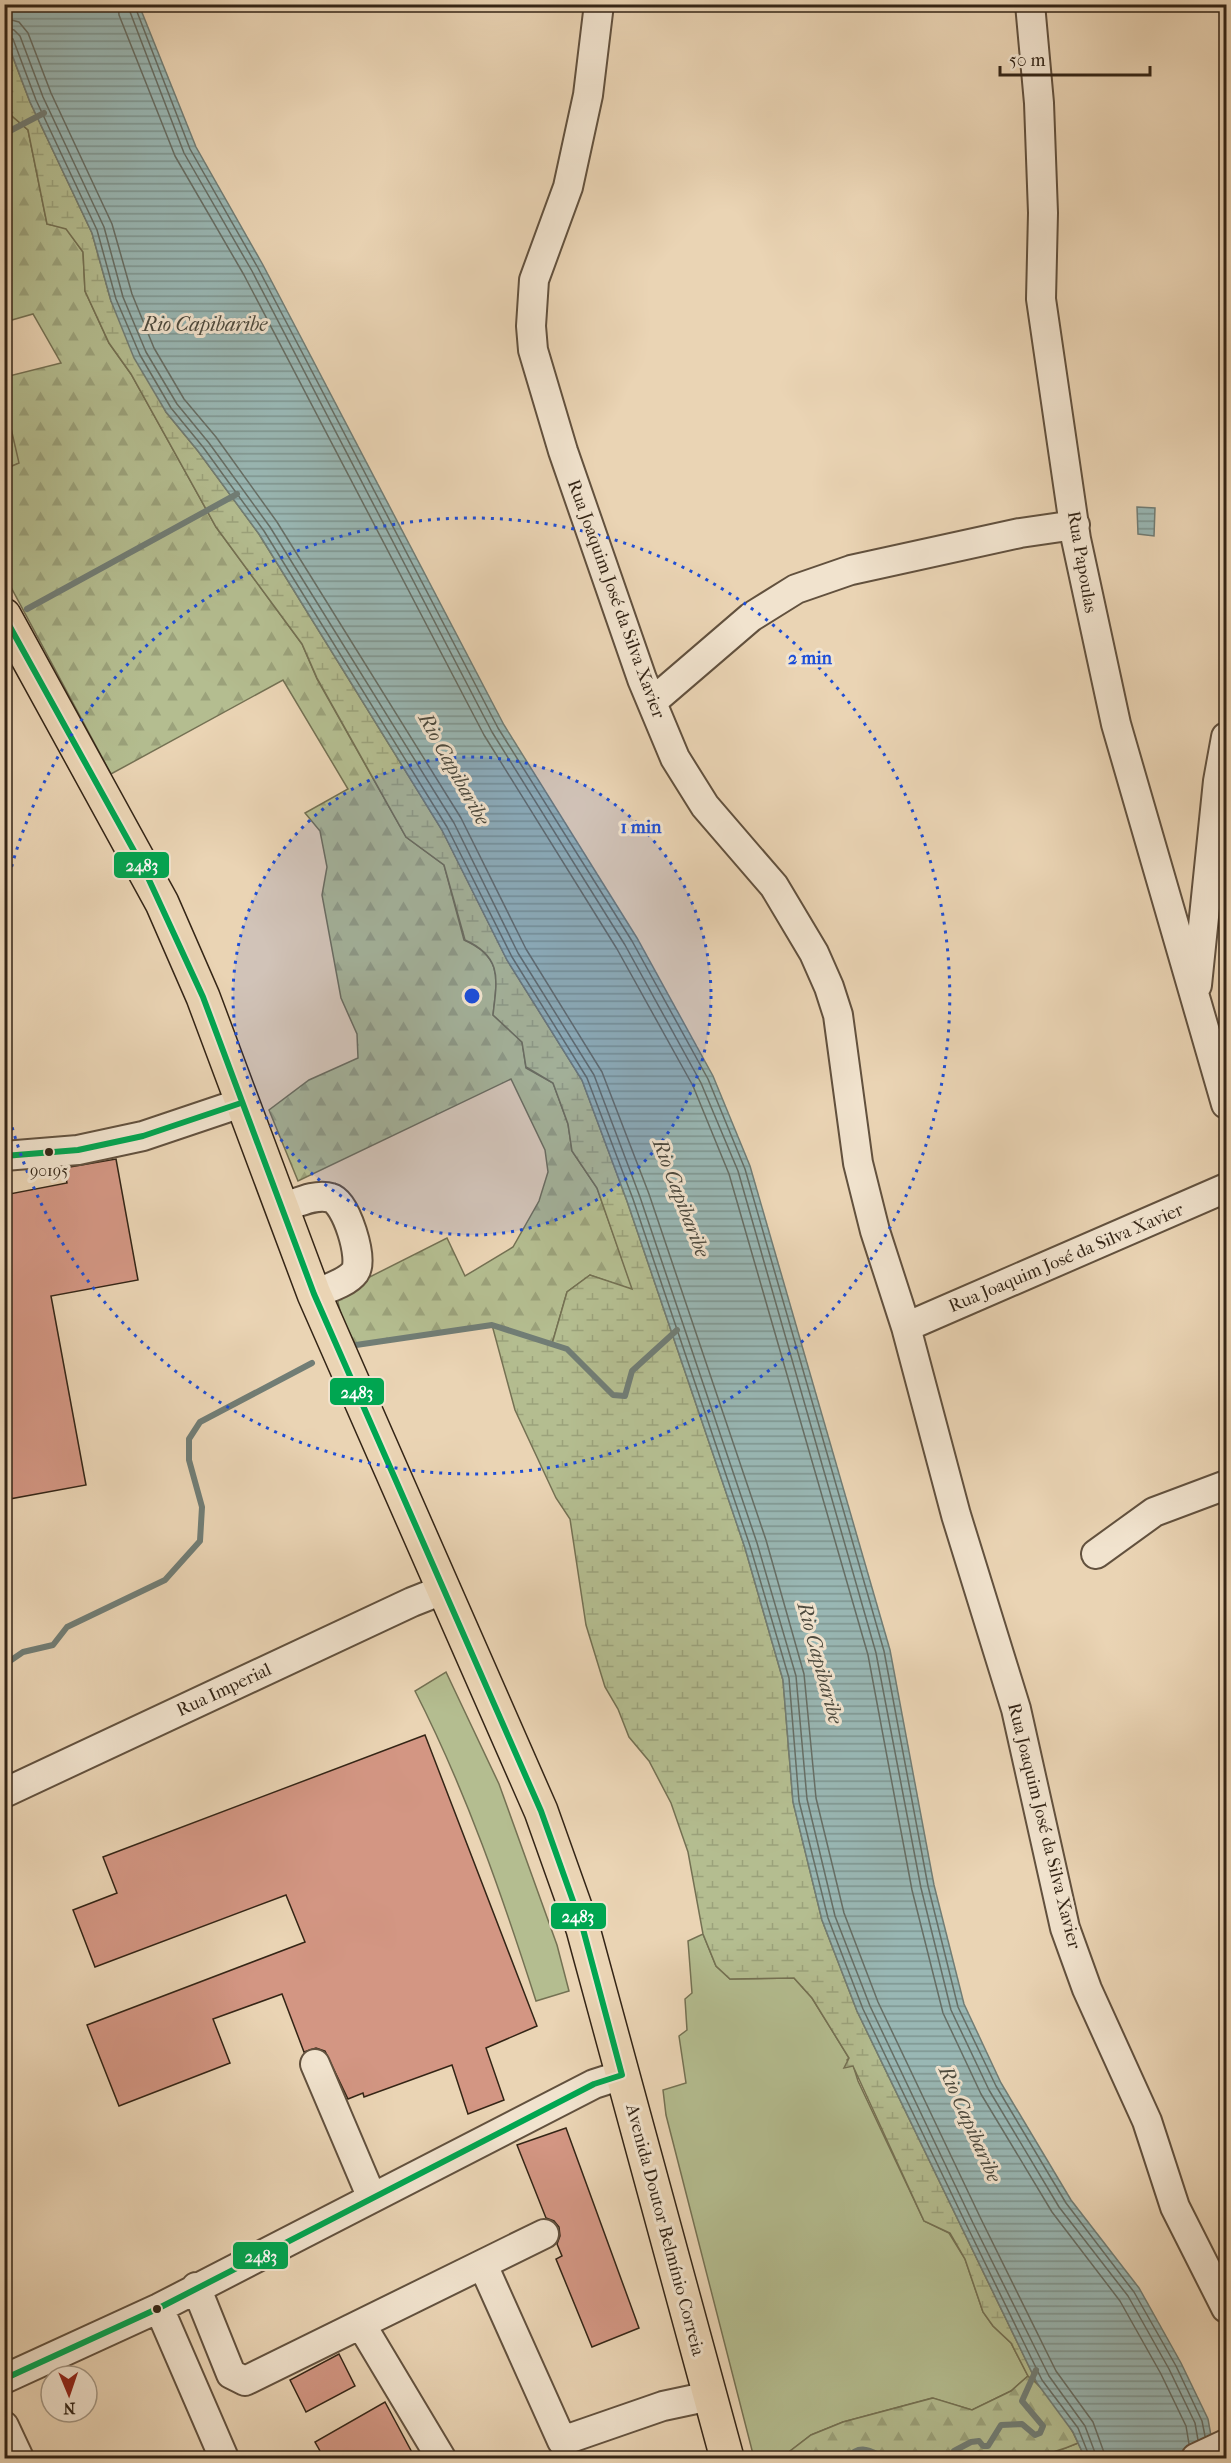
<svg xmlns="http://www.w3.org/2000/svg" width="1231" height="2463" viewBox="0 0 1231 2463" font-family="'IM FELL French Canon',serif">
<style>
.green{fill:#b4bd90;stroke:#747153;stroke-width:1.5}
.forest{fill:url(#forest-firs);stroke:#747153;stroke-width:1.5}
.wetland{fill:url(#wetland-marsh);stroke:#747153;stroke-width:1.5}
.water{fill:url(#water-rules);stroke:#717d75;stroke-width:1.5}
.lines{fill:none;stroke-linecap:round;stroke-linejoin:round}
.shore{stroke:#666e65;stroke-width:1.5}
.stream{stroke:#717d75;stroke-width:6}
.building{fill:#d39683;stroke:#342516;stroke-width:1.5}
.minor-casing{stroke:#62513e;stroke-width:32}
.major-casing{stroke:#342516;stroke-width:36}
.minor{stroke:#f1e3ce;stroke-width:28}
.major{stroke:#ead4b4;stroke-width:33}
.bus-1-casing{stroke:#f1e3ce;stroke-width:10}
.bus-1{stroke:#00a651;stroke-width:6}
.ring{fill:none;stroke:#1d4ed8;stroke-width:3;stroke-dasharray:3 6}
.bus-dot{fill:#342516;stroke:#f1e3ce;stroke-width:2}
.labels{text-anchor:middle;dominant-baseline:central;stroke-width:6;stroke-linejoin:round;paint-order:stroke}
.bus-label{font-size:16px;fill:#342516;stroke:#f1e3ce}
.street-label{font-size:18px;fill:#342516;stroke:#f1e3ce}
.water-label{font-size:20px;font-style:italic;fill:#4d4a3e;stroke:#f1e3ce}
.centre{fill:#1d4ed8;stroke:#f1e3ce;stroke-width:3}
.ring-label{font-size:18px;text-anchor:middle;font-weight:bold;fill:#1d4ed8;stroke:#f1e3ce;stroke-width:6;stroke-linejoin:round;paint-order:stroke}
.line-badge{stroke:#f1e3ce;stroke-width:2}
.badge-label{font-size:16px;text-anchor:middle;font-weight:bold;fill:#fff}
</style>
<defs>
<pattern id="forest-firs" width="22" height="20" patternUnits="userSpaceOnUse" patternTransform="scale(1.5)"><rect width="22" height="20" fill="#b4bd90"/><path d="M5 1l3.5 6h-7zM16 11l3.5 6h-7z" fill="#9ba27b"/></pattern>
<pattern id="wetland-marsh" width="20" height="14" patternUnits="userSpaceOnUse" patternTransform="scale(1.5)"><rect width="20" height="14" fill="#b4bd90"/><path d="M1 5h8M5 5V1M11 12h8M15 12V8" fill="none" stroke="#9ba27b"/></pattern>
<pattern id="water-rules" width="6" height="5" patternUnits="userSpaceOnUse" patternTransform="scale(1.5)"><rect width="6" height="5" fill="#99b7b4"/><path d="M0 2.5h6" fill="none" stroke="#7e9591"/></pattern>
</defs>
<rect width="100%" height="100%" fill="#ead4b4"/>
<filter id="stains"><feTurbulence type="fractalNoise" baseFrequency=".00333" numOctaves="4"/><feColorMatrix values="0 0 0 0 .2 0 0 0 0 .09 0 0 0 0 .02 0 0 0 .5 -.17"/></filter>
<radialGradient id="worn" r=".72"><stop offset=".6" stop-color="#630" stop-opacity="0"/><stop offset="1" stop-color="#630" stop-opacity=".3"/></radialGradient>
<path class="green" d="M4,402L20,463L5,469L4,467Z
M446,1672L499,1784L557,1945L569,1991L536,2001C502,1895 466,1791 415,1691Z
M703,1934L716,1966L730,1979L794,1978L812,1998L849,2058L847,2060L853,2065L858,2081L924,2221L949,2233L965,2259L983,2312L993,2326L1011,2343L1028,2376L1011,2391L972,2410L932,2398L843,2422L811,2435L781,2458H754L666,2115L663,2090L686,2083L679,2036L687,2030L685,1999L692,1993L688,1941Z
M1078,2443L1085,2458H973L978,2451C1016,2460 1043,2458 1078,2443Z"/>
<path class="forest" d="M5,110L28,130L47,224L66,228L83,252L85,291L109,343L131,374L216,527L302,644L317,679L406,837L444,865L464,940C503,957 497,979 493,1015L522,1042L526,1068L553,1083L568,1124L572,1151L597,1188L633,1290L590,1275L567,1292L552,1344L492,1325L356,1345L342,1319L336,1294L447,1238L465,1276L513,1247L539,1201L548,1172L545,1150L511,1079L298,1181L269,1110L309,1080L358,1058L357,1034L341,998L322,895L327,867L320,831L305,813L348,789L283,680L111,774L5,576V469L19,463L5,402V377L61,363L33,314L5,322Z
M1028,2376C1048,2392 1068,2420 1078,2443C1042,2459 1017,2460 978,2451L973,2458H781L811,2435L843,2422L933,2398L972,2410L1011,2391Z"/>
<path class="wetland" d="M4,34L30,102L92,233L111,301L166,412L198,451L259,534L442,830L507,960L582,1080L627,1201L745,1548L783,1680L793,1802L822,1920L857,2011L1037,2383L1028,2376L1011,2343L993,2326L983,2312L965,2259L950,2233L924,2221L853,2066L844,2068L849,2058L812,1998L794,1978L730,1979L716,1966L703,1934L688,1852L671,1803L649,1761L629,1737L618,1709L605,1687L586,1625L570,1519L556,1498L515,1410L492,1325L552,1344L567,1292L590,1275L632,1289L597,1188L572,1151L568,1124L553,1083L526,1067L522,1042L493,1015C497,980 503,957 465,940L444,865L406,837L317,678L302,644L216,527L131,374L109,343L85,291L83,252L66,229L47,224L28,130L5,110Z"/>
<path class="water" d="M4,5H139L196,147L263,265L504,725L637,938L713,1076L750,1166L890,1650L934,1885L964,2004L1001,2083L1071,2200L1139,2288L1181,2363L1208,2419L1215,2458H1085L1073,2432L1037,2383L857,2011L822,1920L793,1802L783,1680L745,1548L627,1201L582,1080L507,960L442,830L259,534L198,451L166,412L134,358L111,301L92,233L30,102L5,36Z
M1137,507L1155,508L1154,536L1138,534Z"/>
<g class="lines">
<path class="shore" d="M118,4L119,15L175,156L244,275L484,735L617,949L693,1086L729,1174L868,1655L912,1890L943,2013L981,2094L1052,2212L1120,2301L1161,2374L1186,2426L1189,2444
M127,4L184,153L252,271L492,732L625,945L701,1083L738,1171L876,1653L921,1888L951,2010L989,2090L1059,2207L1128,2296L1169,2369L1195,2423L1198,2440
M134,4L190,149L258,268L498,728L632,941L708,1079L745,1169L884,1651L928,1886L958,2007L996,2086L1066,2203L1134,2292L1176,2366L1202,2421L1205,2436
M4,18L19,22L28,33L51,93L112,224L132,294L154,348L184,399L216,437L277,522L461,818L526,949L602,1072L649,1194L766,1540L804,1674L816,1798L844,1913L878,2002L981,2219L1056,2371L1093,2422L1106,2458
M4,27L14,30L20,36L43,97L104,227L123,297L146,352L177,404L209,443L270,527L454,823L518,953L594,1075L640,1197L757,1543L796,1676L807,1799L835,1916L870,2006L973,2223L1049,2376L1085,2426L1097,2458
M4,35L13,39L36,100L97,230L116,299L140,355L171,408L203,447L264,531L447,827L512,957L587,1078L633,1199L750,1546L789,1678L799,1801L828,1918L863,2009L967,2226L1042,2380L1078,2428L1090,2458"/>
<path class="stream" d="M4,134L44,113
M27,609L237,494
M356,1345L492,1325L567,1349L613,1395L625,1396L632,1371L677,1330
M4,1665L23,1652L53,1645L67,1627L165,1580L200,1541L202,1507L189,1460V1439L200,1422L312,1363
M847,2458C860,2443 870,2451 886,2458
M956,2458L954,2451L971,2442L979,2441L983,2446H988L1001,2425L1022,2424L1035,2435L1040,2433L1043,2426L1022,2401L1036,2370"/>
</g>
<path class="building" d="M116,1159L138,1280L51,1296L86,1485L4,1500V1195L67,1183L64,1168Z
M425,1735L537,2026L486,2048L504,2100L468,2114L452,2065L364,2097L363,2093L348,2099L325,2051L316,2048L304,2052L282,1994L213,2019L230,2063L119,2106L87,2025L305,1942L286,1895L95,1967L73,1910L117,1893L103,1857Z
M566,2128L639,2328L592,2347L556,2259L562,2256L557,2244L560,2236L559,2227L554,2221L546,2218L517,2145Z
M339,2354L355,2386L306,2412L290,2380Z
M385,2402L415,2458H324L315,2442Z"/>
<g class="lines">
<defs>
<path id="minor" d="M599,4L588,95L568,187L534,280L531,326L533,350L563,451L642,679L675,758L705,806L774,886L814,953L829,987L838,1015L858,1163L875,1231L906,1327L956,1515L1016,1709L1065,1928L1087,1989L1147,2121L1175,2207L1226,2308
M1030,4L1039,103L1043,213L1041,299L1076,539L1116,724L1226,1104
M652,702L751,617L796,589L851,570L1020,533L1075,525
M1197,985L1218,781L1226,737
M4,1156L78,1150L143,1136L241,1103
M282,1208C297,1203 316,1193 331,1198C346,1202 364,1259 355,1272C347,1283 326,1289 314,1294
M906,1327L1226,1188
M1096,1554L1154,1512L1226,1485
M4,1793L412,1602L445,1589
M315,2064L372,2198
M483,2265L562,2441L663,2406L710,2396
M196,2287L231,2374L245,2381L544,2234
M159,2308L224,2458
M362,2326L441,2458
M4,2379L159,2308L594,2084L622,2075
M4,2426L19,2458
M1196,2458L1226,2444"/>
<path id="major" d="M4,615L162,903L203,997L314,1294L541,1811L583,1929L727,2458"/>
</defs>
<use href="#minor" class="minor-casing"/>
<use href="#major" class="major-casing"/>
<use href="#minor" class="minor"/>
<use href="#major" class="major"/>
<defs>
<path id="bus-1" d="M4,616L144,869L203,997L314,1294L541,1811L583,1929L622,2075L594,2084L159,2308L4,2379
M4,1156L78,1150L143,1136L241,1103"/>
</defs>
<use href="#bus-1" class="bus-1-casing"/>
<use href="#bus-1" class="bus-1"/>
</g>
<circle cx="472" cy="996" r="239" fill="#1d4ed8" fill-opacity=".12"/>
<g class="ring">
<circle cx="472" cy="996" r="239"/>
<path d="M5 893A478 478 0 1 1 5 1099"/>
</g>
<g class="bus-dot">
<circle cx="49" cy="1152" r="5"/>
<circle cx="157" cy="2309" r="5"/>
</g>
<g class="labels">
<g class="bus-label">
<text x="49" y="1170">90195</text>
</g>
<g class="street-label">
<text transform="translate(1082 562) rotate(80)">Rua Papoulas</text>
<text transform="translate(616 599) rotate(70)">Rua Joaquim José da Silva Xavier</text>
<text transform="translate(1066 1258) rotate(-23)">Rua Joaquim José da Silva Xavier</text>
<text transform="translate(224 1690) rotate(-25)">Rua Imperial</text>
<text transform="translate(1044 1826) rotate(76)">Rua Joaquim José da Silva Xavier</text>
<text transform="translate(665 2230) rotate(75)">Avenida Doutor Belmínio Correia</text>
</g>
<g class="water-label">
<text x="205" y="324">Rio Capibaribe</text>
<text transform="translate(454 769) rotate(61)">Rio Capibaribe</text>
<text transform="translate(681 1198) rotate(69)">Rio Capibaribe</text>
<text transform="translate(820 1663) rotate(75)">Rio Capibaribe</text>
<text transform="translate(970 2124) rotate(66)">Rio Capibaribe</text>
</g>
</g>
<circle cx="472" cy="996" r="9" class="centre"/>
<g class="ring-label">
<text x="810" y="664">2 min</text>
<text x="641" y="833">1 min</text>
</g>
<g class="line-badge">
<rect x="113" y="851" width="57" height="28" rx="6" fill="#00a651"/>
<rect x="329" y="1377" width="56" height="29" rx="6" fill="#00a651"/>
<rect x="550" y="1902" width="57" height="28" rx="6" fill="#00a651"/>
<rect x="232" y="2241" width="57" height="29" rx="6" fill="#00a651"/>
</g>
<g class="badge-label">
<text x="142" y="871">2483</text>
<text x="357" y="1398">2483</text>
<text x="578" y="1922">2483</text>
<text x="261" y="2262">2483</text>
</g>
<rect width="1231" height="2463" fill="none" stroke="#ead4b4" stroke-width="24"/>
<rect x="6" y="6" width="1219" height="2451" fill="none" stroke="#342516" stroke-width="3"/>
<rect x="12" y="12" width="1207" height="2439" fill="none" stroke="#342516" stroke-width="1.5"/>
<g transform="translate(69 2394) rotate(178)"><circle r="28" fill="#f1e3ce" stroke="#a59784" stroke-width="1.5"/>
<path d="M0-4.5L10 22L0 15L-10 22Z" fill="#8f2418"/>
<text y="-9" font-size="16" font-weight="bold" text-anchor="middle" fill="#342516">N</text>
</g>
<path d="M1000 66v9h150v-9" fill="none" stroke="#342516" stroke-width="3"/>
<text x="1009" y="66" font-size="18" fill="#342516" stroke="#f1e3ce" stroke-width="4.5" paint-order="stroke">50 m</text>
<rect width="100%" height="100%" filter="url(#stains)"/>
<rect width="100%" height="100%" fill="url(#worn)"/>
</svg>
